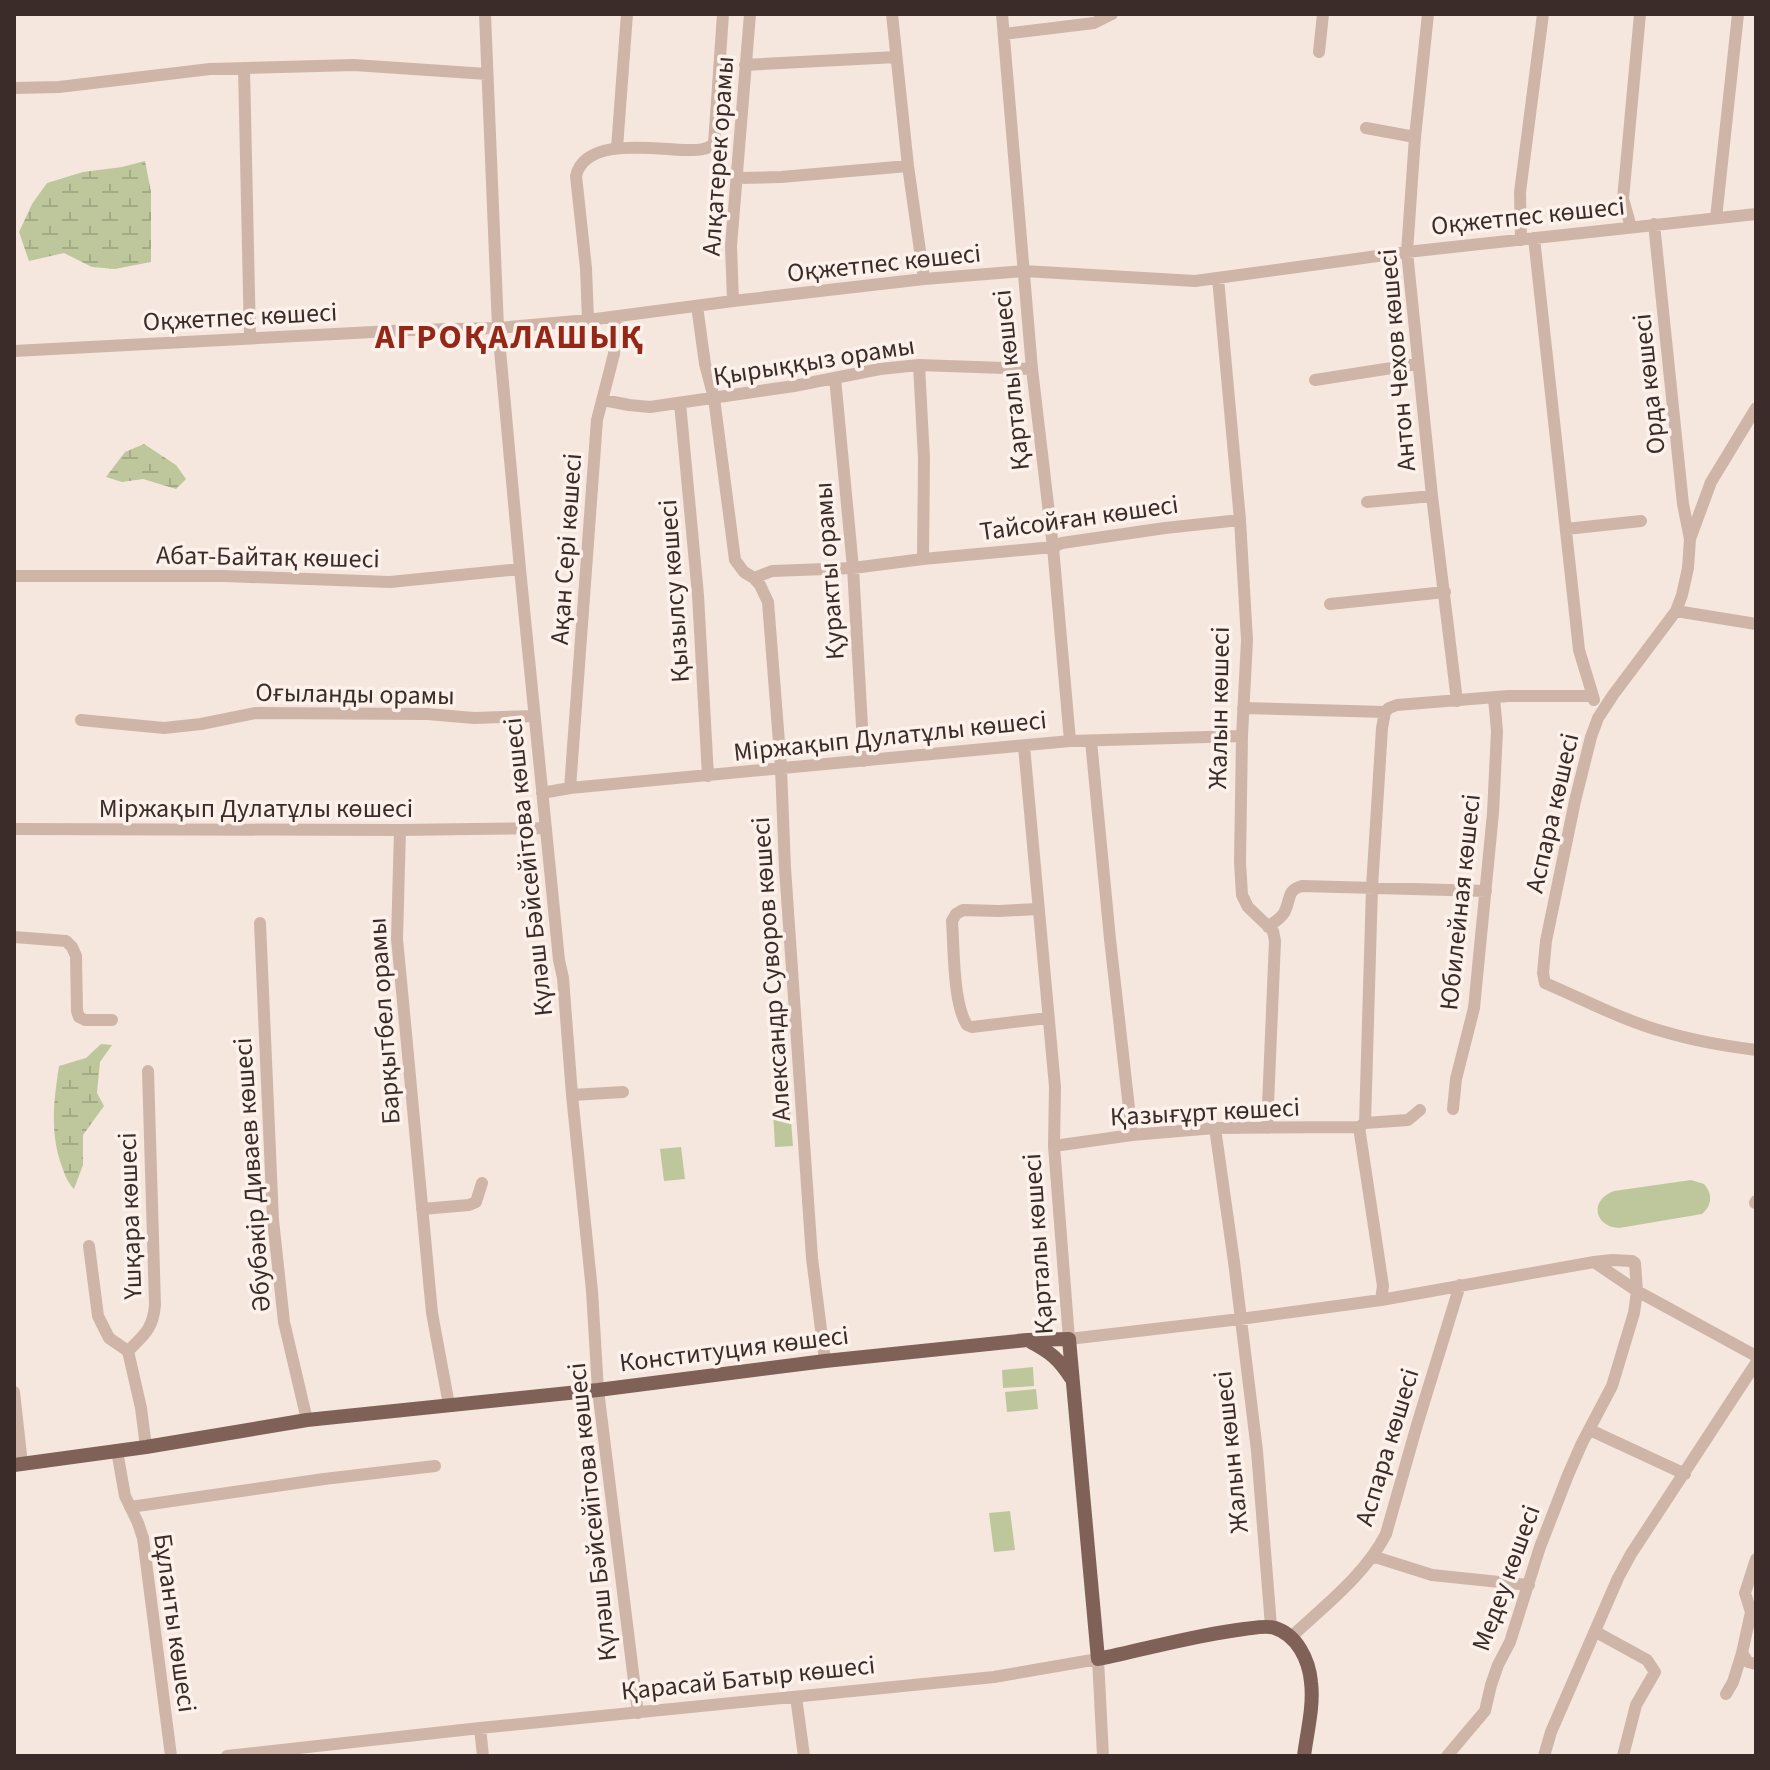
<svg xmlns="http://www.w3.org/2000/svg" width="1770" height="1770" viewBox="0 0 1770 1770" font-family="'Source Sans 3',sans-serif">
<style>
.wetland{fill:url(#wetland-marsh)}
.pitch{fill:#bdc79b}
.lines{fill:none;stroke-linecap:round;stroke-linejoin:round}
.minor{stroke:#cfb5a8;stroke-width:12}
.major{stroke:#7f6158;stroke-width:14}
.labels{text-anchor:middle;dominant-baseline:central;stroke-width:7;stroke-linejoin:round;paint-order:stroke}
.street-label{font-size:26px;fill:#3b2c29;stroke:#fcf2eb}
.district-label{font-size:34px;font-weight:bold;letter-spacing:2px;fill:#942718;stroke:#fcf2eb}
</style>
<defs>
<pattern id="wetland-marsh" width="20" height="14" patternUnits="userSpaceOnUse" patternTransform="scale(2)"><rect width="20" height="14" fill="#bdc79b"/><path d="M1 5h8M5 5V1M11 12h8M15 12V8" fill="none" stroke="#a3ab86"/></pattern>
</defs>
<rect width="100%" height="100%" fill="#f5e7de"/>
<path class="wetland" d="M145,161L151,192V262L115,269L92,267L64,253L29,261L19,232L32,204L47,183L83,172L122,167Z
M144,444L176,465L186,479L176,489L143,479L122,482L106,477L125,452Z
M101,1044L112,1045L100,1062L97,1093L104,1106L83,1135V1165L74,1189C66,1181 64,1172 60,1161C50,1128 54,1100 59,1066L86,1058Z"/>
<path class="pitch" d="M790,1108L793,1146L775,1147L773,1111Z
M681,1147L685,1179L664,1181L660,1149Z
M1691,1180L1704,1184C1713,1194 1712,1205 1702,1214L1619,1228C1594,1227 1589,1200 1614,1191Z
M1033,1367L1034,1386L1003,1388L1002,1370Z
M1036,1389L1038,1409L1007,1412L1005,1392Z
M1010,1511L1015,1550L994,1552L989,1513Z"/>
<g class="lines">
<path class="minor" d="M485,14L498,328L520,569L559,960L563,978L572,1095L592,1291L598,1390L638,1713
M892,14L908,166L924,279
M1002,14L1032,369L1053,547L1070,741
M1428,14L1415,137L1407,252L1432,496L1457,701
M1004,34L1094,23L1112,14
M1319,52L1323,14
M745,65L896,57
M244,68L250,338
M14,88L59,87L210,69L354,65L487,74
M1366,128L1415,137
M617,148L627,14
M737,178L781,177L908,166
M1716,218L1738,14
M1654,224L1683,504L1690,539
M1631,227L1623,199L1640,14
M1534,238L1579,650L1593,696
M1521,240L1520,192L1543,14
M1218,278L1240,520L1247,640L1242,736L1240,862L1242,895L1248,907L1273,931L1275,941L1267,1128
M733,301L731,246L750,14
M697,306L705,364L714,398L735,560L744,572L754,578L772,571L853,568L923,559L1053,547L1062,543L1165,528L1240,520
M588,320L586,268L576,176C585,137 653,149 684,150C694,150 706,151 714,144L723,14
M14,351L411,330L498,328L588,320L733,301L924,279L1024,271L1195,281L1407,252L1756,214
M919,365L924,459L923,559
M835,378L853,568L864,761
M1315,380L1417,364
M603,400L629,405L650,407L794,386L880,369L919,365L1032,369
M680,403L698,595L708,776
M1756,408L1711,482L1690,539L1688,568L1682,595L1676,611L1613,695L1598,718L1591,737L1575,801L1546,941L1543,973L1545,983C1585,1000 1624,1021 1665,1032C1695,1041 1725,1046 1756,1050
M1367,502L1432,496
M1566,529L1641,521
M14,576H224L390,582L520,569
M754,578L760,585L768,602L781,768L785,868L812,1258L825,1361
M1330,604L1445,592
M1676,611L1756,624
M1243,708L1385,712L1389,708L1397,705L1508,696H1593L1594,700
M81,720L164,728L201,724L256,713L427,714L474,718L534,716
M1091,741L1110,939L1132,1135
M1024,746L1055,1087L1054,1146L1069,1339L1240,1319L1381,1300L1594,1262
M570,788L597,420L614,354L618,316
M542,793L570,788L1070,741L1242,736
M14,829L400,830L546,828
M400,830L397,939L405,1023L432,1313L449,1405
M1038,909L999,911L963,910L956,914L952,921C954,948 953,1004 967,1025L972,1027L1048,1018
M260,923L273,1220L284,1322L307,1420
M1268,927C1274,922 1280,919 1284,913C1291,901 1286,890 1302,886L1486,891
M14,937L66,941L72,947L76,956L77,1011L79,1017L85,1020H112
M572,1095L623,1092
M1453,1109L1456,1079L1474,1008L1493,813L1497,731L1494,698
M1365,1123L1408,1120L1420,1110
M1215,1128L1234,1262L1257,1451L1271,1626
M1054,1146L1132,1135L1215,1128L1359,1127
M1755,1203L1756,1201
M422,1209L469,1205L476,1202L482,1183
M89,1246L98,1316L109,1338L128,1351L141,1408L146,1447
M1612,1260L1632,1261L1635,1263L1637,1291L1594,1262Z
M1381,1300L1383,1286L1359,1127L1365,1123L1372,887L1382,728L1385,712
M128,1351C144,1335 153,1329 155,1305L148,1071
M14,1392L22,1464
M1590,1430L1685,1474
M117,1451L125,1496L138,1523L143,1538L171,1756
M130,1507L324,1479L435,1466
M1372,1556L1432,1575L1529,1585
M1756,1559L1745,1593L1751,1612L1742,1653L1748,1662L1756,1664
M1596,1632L1647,1660L1655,1672L1636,1705L1623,1756
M1291,1637C1324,1606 1365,1575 1386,1534L1417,1425L1460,1285
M1726,1694L1733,1682L1742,1653
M796,1697L804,1756
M480,1728L483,1756
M227,1756L480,1728L994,1677L1098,1659L1103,1756
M1447,1756L1485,1711L1491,1685L1498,1665L1510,1642L1540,1547L1568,1475L1582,1443L1612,1386L1634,1313L1637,1291L1756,1356
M1544,1756L1551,1732L1618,1578L1631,1554L1756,1363"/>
<path class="major" d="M1031,1342C1050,1352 1059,1359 1071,1378
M14,1465L146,1447L307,1420L598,1390L825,1361L1027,1340L1069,1339L1098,1659C1147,1649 1195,1635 1244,1629C1254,1628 1266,1625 1275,1628C1297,1635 1309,1660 1311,1682C1314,1706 1307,1732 1304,1756"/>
</g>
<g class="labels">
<g class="street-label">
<text transform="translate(718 156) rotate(-86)">Алқатерек орамы</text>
<text transform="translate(1528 216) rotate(-6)">Оқжетпес көшесі</text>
<text transform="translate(884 263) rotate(-6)">Оқжетпес көшесі</text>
<text transform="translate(240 317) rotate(-3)">Оқжетпес көшесі</text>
<text transform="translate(1397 360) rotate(-95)">Антон Чехов көшесі</text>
<text transform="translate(814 361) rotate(-9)">Қырыққыз орамы</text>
<text transform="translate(1011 380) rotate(-96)">Қарталы көшесі</text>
<text transform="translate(1649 384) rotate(-96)">Орда көшесі</text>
<text transform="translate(1079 518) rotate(-8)">Тайсойған көшесі</text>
<text transform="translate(566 549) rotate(-86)">Ақан Сері көшесі</text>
<text transform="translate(268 557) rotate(1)">Абат-Байтақ көшесі</text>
<text transform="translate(829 571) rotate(-94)">Қуракты орамы</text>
<text transform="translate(674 591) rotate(-94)">Қызылсу көшесі</text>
<text transform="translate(355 694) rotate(1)">Оғыланды орамы</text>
<text transform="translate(1219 708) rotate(-89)">Жалын көшесі</text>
<text transform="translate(890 736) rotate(-6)">Міржақып Дулатұлы көшесі</text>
<text x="256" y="808">Міржақып Дулатұлы көшесі</text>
<text transform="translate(1552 813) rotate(-77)">Аспара көшесі</text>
<text transform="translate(528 867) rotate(-96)">Күләш Бәйсейітова көшесі</text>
<text transform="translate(1460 902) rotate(-84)">Юбилейная көшесі</text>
<text transform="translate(771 969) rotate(-94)">Александр Суворов көшесі</text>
<text transform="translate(384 1021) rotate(-94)">Барқытбел орамы</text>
<text transform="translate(1205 1112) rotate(-3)">Қазығұрт көшесі</text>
<text transform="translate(252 1175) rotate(-94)">Әбубәкір Диваев көшесі</text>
<text transform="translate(130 1216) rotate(-92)">Үшқара көшесі</text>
<text transform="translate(1038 1244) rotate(-94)">Қарталы көшесі</text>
<text transform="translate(734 1349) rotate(-7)">Конституция көшесі</text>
<text transform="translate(1387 1447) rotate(-73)">Аспара көшесі</text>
<text transform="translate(1231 1452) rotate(-96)">Жалын көшесі</text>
<text transform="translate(592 1512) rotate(-96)">Күләш Бәйсейітова көшесі</text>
<text transform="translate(1506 1578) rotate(-70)">Медеу көшесі</text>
<text transform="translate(175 1623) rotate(82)">Бұланты көшесі</text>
<text transform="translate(748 1678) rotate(-6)">Қарасай Батыр көшесі</text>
</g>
<g class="district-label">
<text x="510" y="337">АГРОҚАЛАШЫҚ</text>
</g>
</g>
<rect width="1770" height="1770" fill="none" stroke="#3b2c29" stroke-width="32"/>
</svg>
